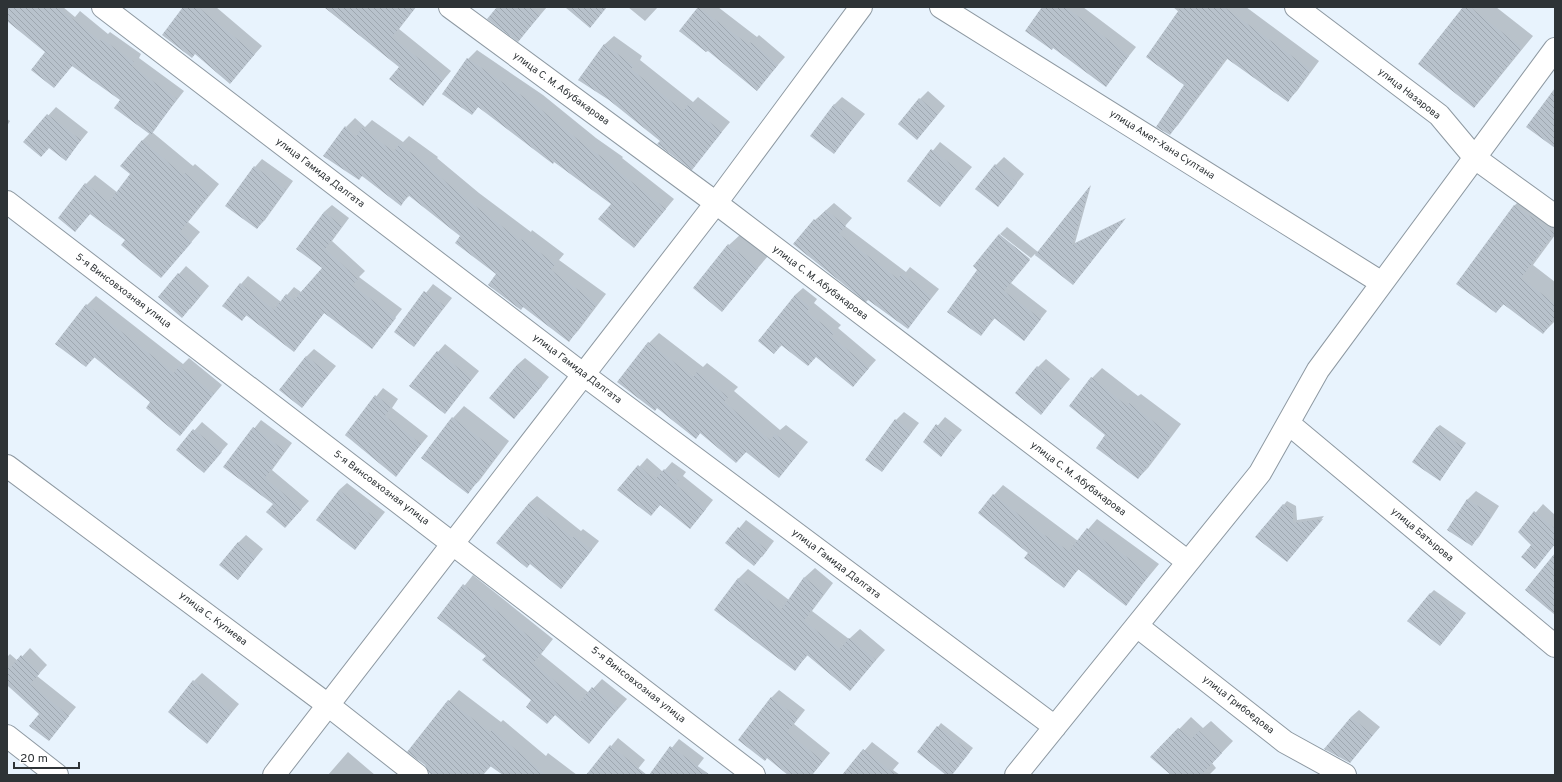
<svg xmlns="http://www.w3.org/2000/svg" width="1562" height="782" viewBox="0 0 1562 782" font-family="Overpass,sans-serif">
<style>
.shadow{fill:#0003}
.building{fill:url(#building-back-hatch)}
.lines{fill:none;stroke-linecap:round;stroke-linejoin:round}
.minor-casing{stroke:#8e99a2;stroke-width:24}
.minor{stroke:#fff;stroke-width:22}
.labels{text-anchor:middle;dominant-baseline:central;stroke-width:3;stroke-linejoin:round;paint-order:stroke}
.street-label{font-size:10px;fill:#2e3336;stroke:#fff}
</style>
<defs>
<pattern id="building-back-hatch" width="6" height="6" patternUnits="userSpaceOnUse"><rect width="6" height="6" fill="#b8c2cc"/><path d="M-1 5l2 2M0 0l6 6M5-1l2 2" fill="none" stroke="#9ea7b0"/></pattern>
</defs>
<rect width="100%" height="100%" fill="#e8f3fd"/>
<path class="shadow" d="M7,7H63L75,17L80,11L108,34L110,32L141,54L139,58L184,91L152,132L193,166L195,164L219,184L188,222L200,232L161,277L126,240L91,213L75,230L86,184L95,175L118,193L132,174L142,141L150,133L121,100L73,65L54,87L47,52L7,20Z
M184,7H216L262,46L230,82Z
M324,7H416L399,29L451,71L423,104L400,67Z
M498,7H547L518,41Z
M628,7H658L645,21Z
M700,7H718L757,37L759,35L785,57L757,89L708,49L681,31Z
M1043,7H1083L1136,47L1106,85Z
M1173,7H1246L1319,61L1297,91L1288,100L1228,58L1178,125L1169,134L1186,85L1179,12Z
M1464,7H1496L1533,36L1485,95L1474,107Z
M614,36L642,56L640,60L693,102L698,97L730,122L692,168L662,141L604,45Z
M477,50L543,95L596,138L623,157L622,158L674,199L634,247L612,203L479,106L472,114L468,59Z
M928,91L945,106L925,130L920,99Z
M842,97L865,114L833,153L834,105Z
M56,107L88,132L66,159L49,147L24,142Z
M355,118L365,127L372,120L403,142L409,136L438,157L437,158L479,193L531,232L532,230L564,254L559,260L606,294L578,331L569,340L497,274L461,236L410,195L401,204L346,127Z
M7,119L10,121L7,126Z
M940,142L972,167L940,206L908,181Z
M1004,157L1024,174L998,206L996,165Z
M262,159L293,181L265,220L257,228L255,167Z
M1091,185L1075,243L1126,218L1073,284L1035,254L1031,258L1000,234L1007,227L1038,252Z
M1527,193L1555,213V235L1533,265L1555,282V321L1543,333L1504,304L1496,312L1458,284L1515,205Z
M834,203L852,218L845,226L906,272L910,267L939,289L908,328L794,244L815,220Z
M332,205L349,218L332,241L365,271L359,277L402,309L372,347L325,312L294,350L247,315L242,320L241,284L248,276L281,302L294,287L301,292L323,268L324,212Z
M741,234L768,256L722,310L729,245Z
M999,235L1030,260L1011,283L1047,311L1024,340L995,318L981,335L978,270Z
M186,266L209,286L190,309L179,274Z
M433,284L452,298L414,346L395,332Z
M803,288L817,299L814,303L841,325L838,328L876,360L860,378L817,356L782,345L774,353L795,295Z
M96,296L183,364L189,358L222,385L180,434L152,402L95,357L86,366L87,305Z
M659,333L703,367L707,363L738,387L734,391L780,430L786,425L808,442L779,477L747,451L736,462L701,432L696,438L649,343Z
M445,344L479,371L445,413L438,352Z
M314,349L336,366L302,407L306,357Z
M525,358L549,377L522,410L517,365Z
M1046,359L1070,379L1041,413L1038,367Z
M1102,368L1138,396L1141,394L1181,424L1148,468L1138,478L1107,435L1092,378Z
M383,388L398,399L392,408L428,436L396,475L346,434Z
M464,406L509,441L479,481L467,492L453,418Z
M904,412L919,423L882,471L896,420Z
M945,417L962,430L941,455L924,442Z
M261,420L292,443L272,470L309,501L285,527L274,504L224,466Z
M202,422L228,444L204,472L177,450Z
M1440,425L1466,443L1443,476L1436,428Z
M647,458L663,472L672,462L686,472L683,476L713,500L697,520L661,504L651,514L619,490Z
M347,483L385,512L355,549L339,490Z
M1003,485L1078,541L1097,519L1159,564L1126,604L1079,569L1063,587L1030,553L994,495Z
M1476,491L1499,506L1479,537L1471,545L1448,529L1468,499Z
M537,496L581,531L583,529L599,541L568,580L529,503Z
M1287,501L1296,506L1297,520L1324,516L1287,561L1257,537Z
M1543,504L1555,515V544L1535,567L1533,545L1519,532Z
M746,520L774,541L762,557L727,543Z
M246,535L263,549L238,579V543Z
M815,568L833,583L812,611L849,639L860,629L885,650L850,689L808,655L794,670L738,579L748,569L789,600L805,577Z
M473,575L553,639L541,654L589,693L602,679L627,699L589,742L556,714L547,723L533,700L487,655L439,618Z
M1434,590L1466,613L1443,642L1430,594Z
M30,648L47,665L37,676L76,707L49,740L40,714L7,683V657L10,654L18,661Z
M202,673L239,704L207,742L194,681Z
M459,690L501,722L503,720L546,756L548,753L577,775H505L491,766L483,775H437L449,701Z
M779,690L805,710L794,724L830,753L812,775H790L771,698Z
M1359,710L1380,727L1350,762L1351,717Z
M1191,717L1203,728L1211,721L1233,741L1212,763L1216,768L1209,775H1172L1152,757Z
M941,723L973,748L951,775H948L938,727Z
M618,738L645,760L633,775H587Z
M679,739L704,758L691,775H650Z
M872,742L899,763L893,770L900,775H848L845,773Z
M348,752L375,775H328Z"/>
<path class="building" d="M7,7H58L100,41L102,39L134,62L132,66L177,99L151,135L114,108L120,100L72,66L54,88L31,70L45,52L7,21Z
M183,7H198L255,54L230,84L195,54L192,58L162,35Z
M324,7H416L392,37L444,79L423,106L389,79L399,67Z
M497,7H530L540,15L518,42L487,19Z
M565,7H607L590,28Z
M698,7L749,45L751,42L778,65L757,91L708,51L706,52L679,31Z
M1042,7H1066L1129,56L1106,87L1053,48L1052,50L1025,31Z
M1181,7H1224L1311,70L1288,102L1226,58L1170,135L1156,127L1184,85L1146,57Z
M1463,7H1470L1522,48L1474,108L1418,64Z
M604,44L634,66L631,69L683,111L688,105L722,132L692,170L657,144L660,141L609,100L578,80Z
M467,58L534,104L587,147L615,166L614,168L666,209L634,248L598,219L611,204L554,162L553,164L478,107L472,115L442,94Z
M1555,88V148L1526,127Z
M919,98L938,114L917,140L898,124Z
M834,104L858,122L834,154L810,136Z
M47,114L81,140L66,161L49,148L41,157L23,142Z
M345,126L356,137L362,128L394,152L399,144L430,167L429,168L470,202L521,241L522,239L555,264L551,270L597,304L569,342L523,307L521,310L488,285L496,274L455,243L460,236L408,195L401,206L362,176L359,180L323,156Z
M142,140L183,175L185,173L210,193L180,232L192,242L161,278L121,245L125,240L90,214L75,232L58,218L85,183L109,202L130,174L120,166Z
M931,149L965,175L940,207L907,181Z
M995,164L1017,183L998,207L975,189Z
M254,166L286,190L257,229L225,206Z
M1090,186L1072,245L1125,219L1073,285L1035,255Z
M1514,205L1554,233L1521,278L1555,304V318L1543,334L1503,304L1496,313L1456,284Z
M826,210L846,226L839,234L898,279L902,274L932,297L908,329L868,300L866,302L793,244L814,219L816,221Z
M324,212L342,226L325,249L358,279L352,285L396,318L372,349L324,313L294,352L246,315L242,321L222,306L240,283L274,310L286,294L294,300L322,268L296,249Z
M999,234L1030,259L1004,291L1041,319L1024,341L994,318L981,336L947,312L977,270L973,266Z
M728,244L758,268L722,312L693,288Z
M178,273L202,294L182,318L158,297Z
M424,291L445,306L414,347L394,332Z
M795,295L810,307L807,312L834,333L831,336L869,368L853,387L816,357L808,366L781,345L774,354L758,341Z
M86,304L174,373L179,366L214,394L180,436L146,408L150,402L94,357L86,367L55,344Z
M648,342L693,377L697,372L728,397L724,402L770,440L775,434L799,453L779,478L746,452L736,463L700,433L696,439L657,408L655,411L617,382Z
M437,351L472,379L445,414L409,386Z
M306,356L329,374L302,408L279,390Z
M517,365L542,386L514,419L489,398Z
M1037,366L1063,387L1041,415L1015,393Z
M1091,377L1127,406L1129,403L1171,435L1138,479L1096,448L1105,435L1069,406Z
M375,395L391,407L385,416L421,444L396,477L345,435Z
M452,417L499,453L468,494L421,458Z
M895,419L912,432L882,472L865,460Z
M936,424L955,438L941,457L923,442Z
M253,427L285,451L265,478L302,509L285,528L266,512L273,504L223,467Z
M1436,428L1463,447L1440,481L1412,462Z
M193,429L222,452L204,473L176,450Z
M638,465L655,480L664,469L679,481L676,485L706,509L690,529L660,505L651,516L617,490Z
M339,490L378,520L355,550L316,520Z
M993,494L1043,534L1069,551L1087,528L1150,574L1126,606L1078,569L1064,588L1024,558L1028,553L978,513Z
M1467,499L1492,515L1472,546L1447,530Z
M529,503L573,538L574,536L592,550L561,589L530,564L527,568L496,543Z
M1283,504L1293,510V523L1323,519L1287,562L1255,537Z
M1534,511L1555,529V544L1535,569L1521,557L1531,545L1518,532Z
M738,527L767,550L754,566L725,543Z
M238,542L256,557L238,580L219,565Z
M1555,553V615L1525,590Z
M804,577L824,593L804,621L840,649L849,638L876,660L850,691L807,655L795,671L714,610L738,578L781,610Z
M463,584L545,649L533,663L580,702L592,687L618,708L589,744L555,715L547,724L526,707L531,700L482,660L486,656L437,618Z
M1430,593L1463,617L1440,646L1407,621Z
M21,655L40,673L30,684L69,716L49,741L29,726L39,714L7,685V666L10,668Z
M193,680L232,712L207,744L168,712Z
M771,697L798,718L787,732L823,761L812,775H788L767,758L765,761L738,740Z
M448,700L490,732L492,730L546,775H503L490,766L482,775H432L429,773L425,765L407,752Z
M1351,717L1373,735L1350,763L1324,749Z
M937,726L970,752L952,775H946L917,752Z
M1178,728L1191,739L1199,731L1222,753L1201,775H1171L1150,757Z
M610,745L647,775H586Z
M670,746L710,775H649Z
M863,749L896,775H842Z"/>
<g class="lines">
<defs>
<path id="minor" d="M103,7L584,375L1055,727
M450,7L716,203L1188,562
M941,7L1382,283
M1296,7L1439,115L1475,158L1555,216
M7,202L754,775
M1288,423L1555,646
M7,466L328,705L417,775
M1137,626L1285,742L1345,775
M7,736L57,775
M274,775L716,203L861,7
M1016,775L1260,473L1318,370L1555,49"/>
</defs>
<use href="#minor" class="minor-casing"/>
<use href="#minor" class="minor"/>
</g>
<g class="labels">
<g class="street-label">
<text transform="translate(561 89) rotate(36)">улица С. М. Абубакарова</text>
<text transform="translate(1409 94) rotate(38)">улица Назарова</text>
<text transform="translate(1162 145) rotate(32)">улица Амет-Хана Султана</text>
<text transform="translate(320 173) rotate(37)">улица Гамида Далгата</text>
<text transform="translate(820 283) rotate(37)">улица С. М. Абубакарова</text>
<text transform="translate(123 291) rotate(37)">5-я Винсовхозная улица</text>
<text transform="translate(577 369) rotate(37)">улица Гамида Далгата</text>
<text transform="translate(1078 479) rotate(37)">улица С. М. Абубакарова</text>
<text transform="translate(381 488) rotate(37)">5-я Винсовхозная улица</text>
<text transform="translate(1422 535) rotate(40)">улица Батырова</text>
<text transform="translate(836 564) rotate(37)">улица Гамида Далгата</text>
<text transform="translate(213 619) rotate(37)">улица С. Кулиева</text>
<text transform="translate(638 685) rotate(38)">5-я Винсовхозная улица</text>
<text transform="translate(1238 705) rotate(38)">улица Грибоедова</text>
</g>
</g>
<rect width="1562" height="782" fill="none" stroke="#2e3336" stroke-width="16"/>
<path d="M14 762v6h65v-6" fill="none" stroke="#2e3336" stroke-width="2"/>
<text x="20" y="762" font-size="12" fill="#2e3336" stroke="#ffffff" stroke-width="3" paint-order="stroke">20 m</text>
</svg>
